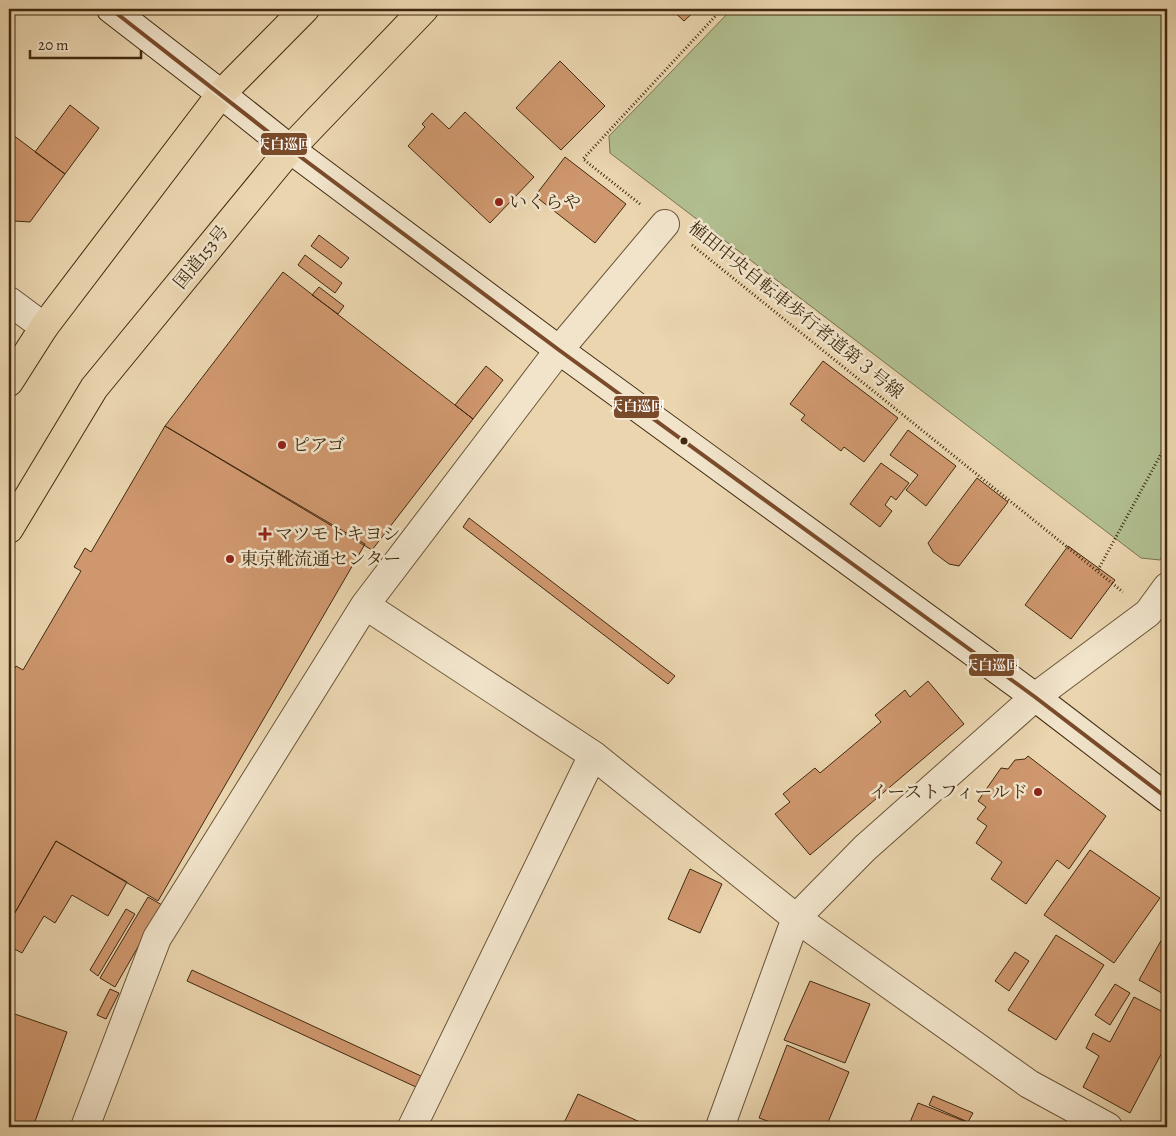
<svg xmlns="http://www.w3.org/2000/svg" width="1176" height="1136" viewBox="0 0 1176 1136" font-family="Alegreya,'Noto Serif JP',serif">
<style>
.green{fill:#b1be8f;stroke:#78744f}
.building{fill:#cf976e;stroke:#402a0f}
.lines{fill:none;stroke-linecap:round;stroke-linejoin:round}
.street-casing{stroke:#6a5537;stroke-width:30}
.secondary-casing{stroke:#402a0f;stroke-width:30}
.highway-casing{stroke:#402a0f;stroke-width:30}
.path{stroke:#402a0f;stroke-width:3;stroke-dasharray:1 2.5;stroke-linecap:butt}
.street{stroke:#f1e4cb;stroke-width:28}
.secondary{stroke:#f1e4cb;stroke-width:28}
.highway{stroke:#ead5af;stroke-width:28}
.bus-1-casing{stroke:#f1e4cb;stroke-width:8}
.bus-1{stroke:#7a4b2a;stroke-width:4}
.poi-dot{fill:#8f2418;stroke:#f1e4cb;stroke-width:2}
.bus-dot{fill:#402a0f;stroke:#f1e4cb;stroke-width:2}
.labels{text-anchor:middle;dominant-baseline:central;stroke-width:5;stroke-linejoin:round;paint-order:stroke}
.poi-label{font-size:18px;fill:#402a0f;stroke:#f1e4cb;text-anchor:start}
.street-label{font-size:18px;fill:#402a0f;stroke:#f1e4cb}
.line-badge{stroke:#f1e4cb;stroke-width:2}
.badge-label{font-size:14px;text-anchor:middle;font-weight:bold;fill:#fff}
</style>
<rect width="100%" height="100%" fill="#ead5af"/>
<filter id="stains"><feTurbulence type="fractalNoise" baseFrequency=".004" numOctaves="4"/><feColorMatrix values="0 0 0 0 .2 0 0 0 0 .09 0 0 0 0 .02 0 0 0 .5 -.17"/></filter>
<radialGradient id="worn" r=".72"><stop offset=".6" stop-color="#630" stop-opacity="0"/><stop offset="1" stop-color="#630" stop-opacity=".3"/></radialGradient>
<path class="green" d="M732,9H1167V548L1160,560L1141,558L610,153L609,136Z"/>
<path class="building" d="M671,9H697L684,21Z
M560,61L605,106L561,150L516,108Z
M70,105L99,128L65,174L35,152Z
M465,112L534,177L490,223L408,146L425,127L422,124L432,113L449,129Z
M9,132L65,174L30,222L14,221L9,228Z
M565,157L626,204L595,243L535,196Z
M319,235L349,258L341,268L311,246Z
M305,255L342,283L335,293L298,265Z
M283,272L473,419L372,550L165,426Z
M319,287L344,306L338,314L312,295Z
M823,361L898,418L864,462L844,447L841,451L801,420L805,415L790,404Z
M486,366L503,380L473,419L455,405Z
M165,426L365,544L158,901L56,841L9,923V679L16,666L23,670L81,571L74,567L85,548L91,552Z
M908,430L956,466L926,506L906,490L918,475L890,455Z
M881,463L909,483L896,500L891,496L885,505L892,511L880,527L850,504Z
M977,478L1008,502L959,566L949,564L933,552L928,543Z
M469,518L675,676L668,684L463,527Z
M1068,546L1115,580L1071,639L1025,605Z
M928,681L964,724L810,855L775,814L790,802L783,794L815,768L820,773L881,722L875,715L905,690L910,697Z
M1028,756L1106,816L1069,869L1057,860L1026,904L991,879L1002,862L976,843L987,826L977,819L986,807L978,801L1001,768L1008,769L1015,760L1025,759Z
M56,841L127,882L108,916L72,895L55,923L44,916L22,953L9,946V923Z
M1090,850L1160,898L1114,963L1044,915Z
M690,869L722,884L700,933L668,919Z
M148,897L162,905L115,987L100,978Z
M126,909L135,914L98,976L90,970Z
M1167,930V996L1139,980Z
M1056,935L1104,965L1056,1040L1008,1010Z
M1015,952L1029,961L1009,991L995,981Z
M192,970L421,1076L416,1087L187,981Z
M810,981L870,1004L845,1063L784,1040Z
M1115,984L1130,993L1110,1025L1095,1015Z
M110,989L119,993L106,1019L97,1015Z
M1134,997L1167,1014V1043L1130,1113L1083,1087L1099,1056L1086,1048L1093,1033L1110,1042Z
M9,1012L67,1032L33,1127H9Z
M787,1045L849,1072L826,1127H784L759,1118Z
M578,1094L651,1127H562Z
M933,1096L973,1113L968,1122L929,1105Z
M918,1103L931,1108L979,1127H908Z"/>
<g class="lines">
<defs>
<path id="street" d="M9,301L44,327
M365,605L593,755L796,918L1029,1084L1108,1127
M85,1127L157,938L365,605L559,350L665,224
M412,1127L593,755
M720,1127L796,918L865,848L1035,697L1148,613L1167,587"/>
<path id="secondary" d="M111,9L221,94L290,149L559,350L1035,697L1167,798"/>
<path id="highway" d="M9,382L44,327L221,94L305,9
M9,529L94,388L290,149L424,9"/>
</defs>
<use href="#street" class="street-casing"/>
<use href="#secondary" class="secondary-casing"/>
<use href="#highway" class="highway-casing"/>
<path class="path" d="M640,204L583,159L722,9
M692,245L1123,592
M1098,570L1167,443"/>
<use href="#street" class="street"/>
<use href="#secondary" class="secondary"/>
<use href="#highway" class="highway"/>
<defs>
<path id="bus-1" d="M111,9L290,149L559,350L1035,697L1167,798"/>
</defs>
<use href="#bus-1" class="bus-1-casing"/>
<use href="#bus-1" class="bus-1"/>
</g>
<g class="poi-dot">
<circle cx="499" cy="202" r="5"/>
<circle cx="282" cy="445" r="5"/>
<path d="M262.5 526.5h5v5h5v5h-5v5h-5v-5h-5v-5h5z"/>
<circle cx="230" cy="559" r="5"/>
<circle cx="1038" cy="792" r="5"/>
</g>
<circle class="bus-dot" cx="684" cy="441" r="4.5"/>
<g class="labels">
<g class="poi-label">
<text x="509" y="202">いくらや</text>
<text x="292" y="445">ピアゴ</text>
<text x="275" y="534">マツモトキヨシ</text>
<text x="240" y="559">東京靴流通センター</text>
<text x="1028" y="792" text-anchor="end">イーストフィールド</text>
</g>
<g class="street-label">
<text transform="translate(201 257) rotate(-51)">国道153号</text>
<text transform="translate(796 310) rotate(39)">植田中央自転車歩行者道第３号線</text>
</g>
</g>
<g class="line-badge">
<rect x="260" y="132" width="48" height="24" rx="5" fill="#7a4b2a"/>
<rect x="613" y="395" width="47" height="24" rx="5" fill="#7a4b2a"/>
<rect x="968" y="653" width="47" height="24" rx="5" fill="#7a4b2a"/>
</g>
<g class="badge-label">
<text x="284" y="149">天白巡回</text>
<text x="637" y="411">天白巡回</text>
<text x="992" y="670">天白巡回</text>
</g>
<rect width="1176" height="1136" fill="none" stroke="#ead5af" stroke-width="30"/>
<rect x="10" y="10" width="1156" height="1116" fill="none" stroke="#402a0f" stroke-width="2.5"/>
<rect x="15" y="15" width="1146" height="1106" fill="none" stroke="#402a0f"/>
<path d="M30 50v8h111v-8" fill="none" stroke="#402a0f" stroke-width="2.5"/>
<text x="38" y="50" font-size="15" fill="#402a0f" stroke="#f1e4cb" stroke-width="4" paint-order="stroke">20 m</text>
<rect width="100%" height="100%" filter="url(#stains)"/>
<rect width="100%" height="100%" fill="url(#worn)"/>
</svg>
